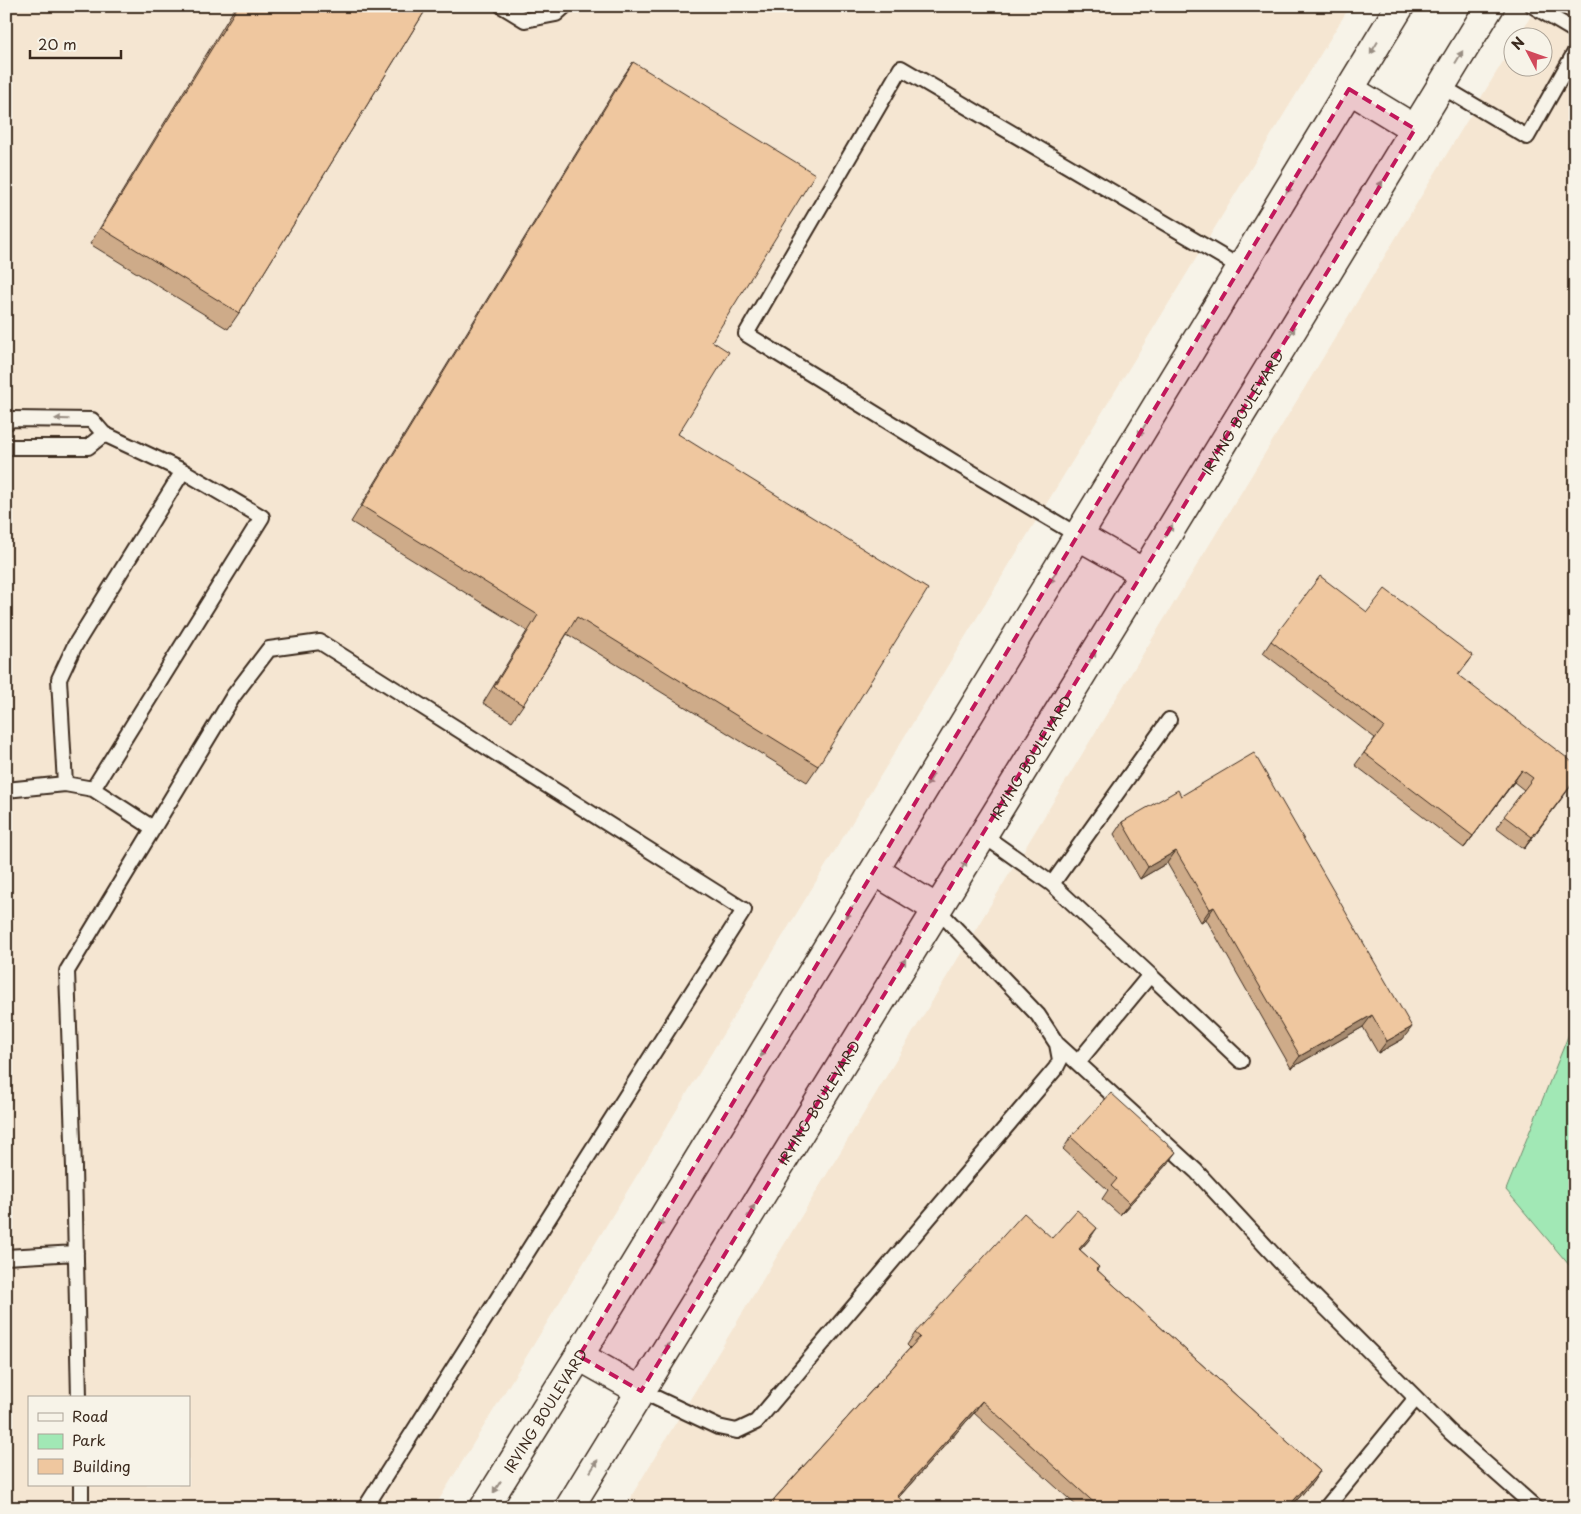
<svg xmlns="http://www.w3.org/2000/svg" width="1581" height="1514" viewBox="0 0 1581 1514" font-family="'Playpen Sans',sans-serif">
<style>
.built{fill:#f5e6d2;fill-rule:evenodd}
.green{fill:#a1e8b5;stroke:#6e896a}
.lines{fill:none;stroke-linecap:round;stroke-linejoin:round}
.service-casing{stroke:#3b2a1e;stroke-width:18}
.secondary-casing{stroke:#3b2a1e;stroke-width:31}
.service{stroke:#f7f3e8;stroke-width:14}
.secondary{stroke:#f7f3e8;stroke-width:28}
.wall{fill:#ceab89;stroke:#3b2a1e}
.shaded-wall{fill:#a78b6f;stroke:#3b2a1e}
.building{fill:#efc79f;stroke:#3b2a1e}
.oneway{fill:#998e83}
.marked{fill:#c2185b;fill-opacity:0.2;stroke:#c2185b;stroke-width:4;stroke-dasharray:10 6;stroke-linejoin:round}
.labels{text-anchor:middle;dominant-baseline:central;stroke-width:4;stroke-linejoin:round;paint-order:stroke}
.street-label{font-size:14px;fill:#3b2a1e;stroke:#f7f3e8}
</style>
<rect width="100%" height="100%" fill="#f7f3e8"/>
<filter id="ink" filterUnits="userSpaceOnUse"><feTurbulence type="fractalNoise" baseFrequency=".02" numOctaves="2"/><feDisplacementMap in="SourceGraphic" scale="10" xChannelSelector="R" yChannelSelector="G"/><feConvolveMatrix kernelMatrix="1 2 1 2 8 2 1 2 1" color-interpolation-filters="sRGB"/></filter>
<g filter="url(#ink)">
<path class="built" d="M6,6H1350L434,1508H6ZM29,1398H189V1485H29Z
M1537,6H1575V1019L1506,1190L1575,1272V1508H624L1513,45L1514,68H1544V38L1518,37Z"/>
<path class="green" d="M1575,1019V1272L1506,1190Z"/>
<g class="lines">
<defs>
<path id="service" d="M502,6L525,20L556,14L565,6
M1533,6L1575,31
M1441,86L1527,137L1575,52
M6,423L12,419L92,420L104,434L183,471L262,517L93,789
M6,446L8,447H88L104,434
M1079,536L954,462L746,334L901,68L1240,267
M65,784L59,679L74,647L183,471
M6,790L65,784L93,789L153,828
M983,835L1052,884
M1150,975L1241,1061
M1057,1044L1196,1171L1284,1266L1450,1432L1536,1508
M1078,1062L1150,975L1052,884L1169,720
M6,1257L76,1253
M641,1391L718,1427L737,1431L756,1422L1056,1068L1060,1060L1057,1044L1038,1015L937,909
M79,1398L74,1168L67,971L234,695L269,649L320,642L744,910L365,1508
M81,1485V1508
M1326,1508L1416,1398"/>
<g id="secondary">
<path d="M1349,89L1415,129"/>
<path d="M1079,536L1144,573"/>
<path d="M875,871L937,909"/>
<path d="M579,1356L641,1391"/>
<path id="s1" d="M484,1508L579,1356L1400,6"/>
<path id="s2" d="M569,1508L1144,573L1490,6"/>
</g>
</defs>
<use href="#service" class="service-casing"/>
<use href="#secondary" class="secondary-casing"/>
<use href="#service" class="service"/>
<use href="#secondary" class="secondary"/>
</g>
<path class="wall" d="M236,6H428L239,313L228,329L90,244Z
M633,62L712,341L678,434L818,766L807,782L567,634L523,705L512,721L483,703L527,631L351,522L622,78Z
M1367,612L1473,656L1458,676L1575,780L1524,849L1496,828L1524,790L1514,782L1464,848L1355,765L1375,738L1263,653L1271,641Z
M1181,796L1403,1039L1378,1053L1363,1027L1291,1068L1206,919L1201,922L1167,863L1140,879L1114,834L1122,822Z
M1071,1137L1167,1164L1120,1215L1102,1199L1108,1190L1063,1149Z
M1052,1238L1089,1240L1080,1250L1099,1267L1097,1270L1320,1471L1312,1483L1290,1508H1079L974,1413L899,1497L766,1508L910,1348L907,1345L915,1333Z"/>
<path class="shaded-wall" d="M1522,770L1514,782L1464,848L1473,836Z
M1575,780L1574,782L1524,849L1532,837Z
M1176,851L1167,863L1140,879L1148,867Z
M1214,907L1206,919L1201,922L1210,909Z
M1372,1015L1363,1027L1291,1068L1300,1056Z
M1412,1027L1403,1039L1378,1053L1387,1041Z
M1176,1152L1167,1164L1120,1215L1129,1203Z
M1097,1228L1089,1240L1070,1261L1079,1249Z
M982,1401L974,1413L889,1508L897,1496Z
M1320,1471L1312,1483L1290,1508H1287Z"/>
<path class="building" d="M238,6H428L239,313L101,228Z
M633,62L815,174L712,341L729,352L678,434L928,589L818,766L577,617L523,705L494,687L538,615L362,506Z
M1320,576L1367,612L1385,589L1473,656L1458,675L1575,764V780L1532,837L1504,816L1533,778L1522,770L1473,836L1364,753L1384,727L1271,641Z
M1254,753L1412,1027L1387,1041L1372,1015L1300,1056L1214,907L1210,909L1176,851L1148,867L1122,822L1178,790L1181,796Z
M1111,1093L1176,1152L1129,1203L1111,1186L1117,1179L1071,1137Z
M1077,1210L1097,1228L1079,1249L1099,1267L1096,1269L1320,1471L1287,1508H1100L982,1401L897,1496L911,1508H766L920,1337L915,1333L1024,1213L1052,1238Z"/>
<defs><path id="oneway-solid" d="M-6-.8H1V-3.2L6.5 0L1 3.2V.8H-6Z" transform="scale(1.25)"/></defs>
<g class="oneway">
<use href="#oneway-solid" transform="translate(1374 48) rotate(121)"/>
<use href="#oneway-solid" transform="translate(1459 57) rotate(-59)"/>
<use href="#oneway-solid" transform="translate(1290 187) rotate(122)"/>
<use href="#oneway-solid" transform="translate(1379 187) rotate(-59)"/>
<use href="#oneway-solid" transform="translate(1205 325) rotate(121)"/>
<use href="#oneway-solid" transform="translate(1291 333) rotate(-59)"/>
<use href="#oneway-solid" transform="translate(62 419) rotate(-179)"/>
<use href="#oneway-solid" transform="translate(1142 430) rotate(121)"/>
<use href="#oneway-solid" transform="translate(1169 531) rotate(-59)"/>
<use href="#oneway-solid" transform="translate(1053 577) rotate(121)"/>
<use href="#oneway-solid" transform="translate(1092 657) rotate(-58)"/>
<use href="#oneway-solid" transform="translate(930 780) rotate(121)"/>
<use href="#oneway-solid" transform="translate(963 867) rotate(-58)"/>
<use href="#oneway-solid" transform="translate(849 912) rotate(121)"/>
<use href="#oneway-solid" transform="translate(902 965) rotate(-59)"/>
<use href="#oneway-solid" transform="translate(764 1051) rotate(121)"/>
<use href="#oneway-solid" transform="translate(751 1211) rotate(-58)"/>
<use href="#oneway-solid" transform="translate(662 1220) rotate(121)"/>
<use href="#oneway-solid" transform="translate(666 1349) rotate(-58)"/>
<use href="#oneway-solid" transform="translate(594 1466) rotate(-58)"/>
<use href="#oneway-solid" transform="translate(497 1487) rotate(122)"/>
</g>
</g>
<path class="marked" d="M1349,89L1415,129L641,1391L579,1356Z"/>
<g class="labels">
<g class="street-label">
<text stroke="none"><textPath href="#s2" startOffset="1286">IRVING BOULEVARD</textPath></text>
<text stroke="none"><textPath href="#s2" startOffset="881">IRVING BOULEVARD</textPath></text>
<text stroke="none"><textPath href="#s2" startOffset="476">IRVING BOULEVARD</textPath></text>
<text stroke="none"><textPath href="#s1" startOffset="115">IRVING BOULEVARD</textPath></text>
</g>
</g>
<rect width="1581" height="1514" fill="none" stroke="#f7f3e8" stroke-width="25"/>
<rect x="12" y="12" width="1556" height="1489" fill="none" stroke="#3b2a1e" stroke-width="2" filter="url(#ink)"/>
<rect x="28" y="1396" width="162" height="90" fill="#f7f3e8" stroke="#aca397"/>
<rect x="38" y="1413" width="25" height="8" fill="#f7f3e8" stroke="#aca397"/>
<text x="72" y="1422" font-size="15" fill="#3b2a1e">Road</text>
<rect x="38" y="1434" width="25" height="15" fill="#a1e8b5" stroke="#aca397"/>
<text x="72" y="1446" font-size="15" fill="#3b2a1e">Park</text>
<rect x="38" y="1459" width="25" height="15" fill="#efc79f" stroke="#aca397"/>
<text x="72" y="1472" font-size="15" fill="#3b2a1e">Building</text>
<g transform="translate(1528 52) rotate(311)"><circle r="24" fill="#f7f3e8" stroke="#aca397"/>
<path d="M0-4L9 19L0 12L-9 19Z" fill="#d1495b"/>
<text y="-8" font-size="14" font-weight="bold" text-anchor="middle" fill="#3b2a1e">N</text>
</g>
<path d="M30 50v8h91v-8" fill="none" stroke="#3b2a1e" stroke-width="2.5"/>
<text x="38" y="50" font-size="15" fill="#3b2a1e" stroke="#f7f3e8" stroke-width="4" paint-order="stroke">20 m</text>
</svg>
